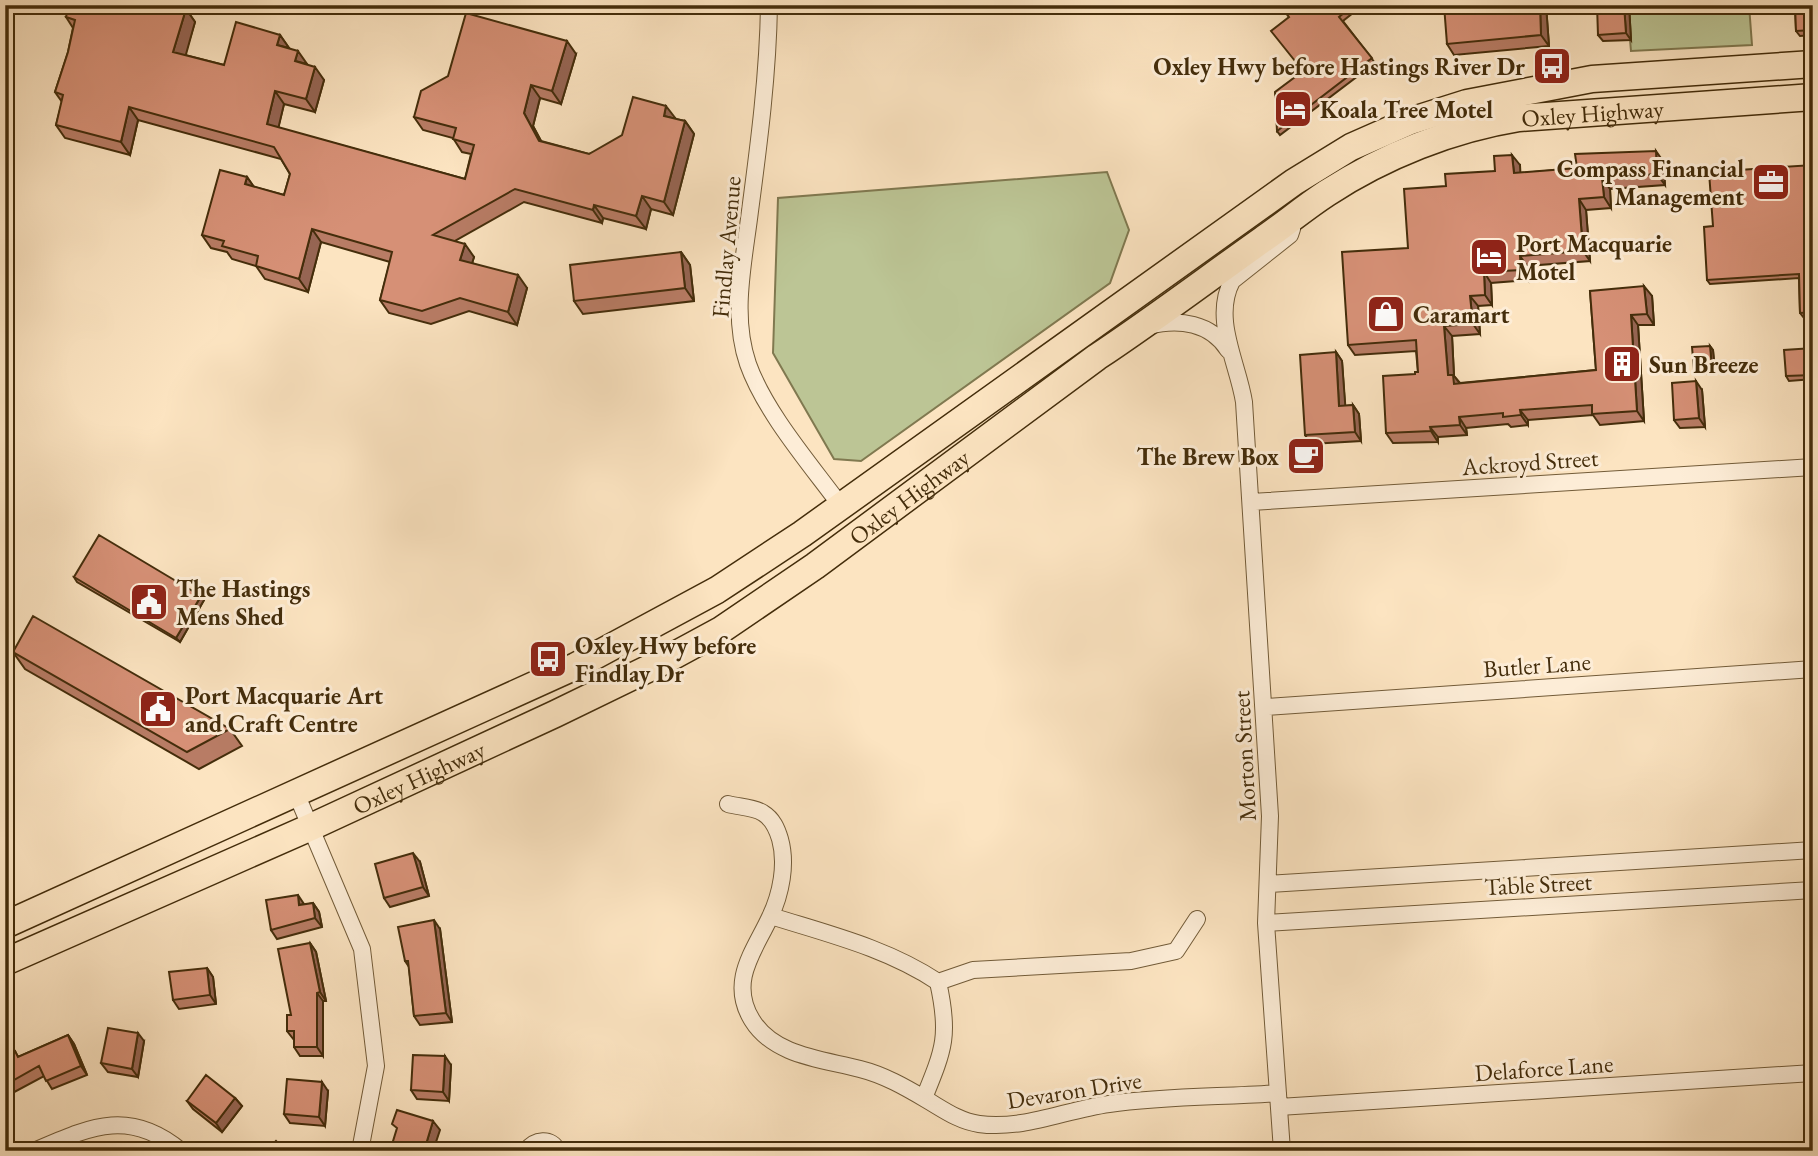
<svg xmlns="http://www.w3.org/2000/svg" width="1818" height="1156" viewBox="0 0 1818 1156" font-family="'EB Garamond',serif">
<style>
.green{fill:#bcc595;stroke:#807950;stroke-width:2}
.lines{fill:none;stroke-linecap:round;stroke-linejoin:round}
.street-casing{stroke:#725b38;stroke-width:18}
.primary-casing{stroke:#442d0b;stroke-width:29}
.street{stroke:#fdedd7;stroke-width:16}
.primary{stroke:#fce4c1;stroke-width:26}
.wall{fill:#b87c65;stroke:#442d0b;stroke-width:2}
.shaded-wall{fill:#966553;stroke:#442d0b;stroke-width:2}
.building{fill:#d69076;stroke:#442d0b;stroke-width:2}
.labels{text-anchor:middle;dominant-baseline:central;stroke-width:6;stroke-linejoin:round;paint-order:stroke}
.poi-label{font-size:24px;font-weight:bold;fill:#442d0b;stroke:#fdedd7;text-anchor:start}
.street-label{font-size:24px;fill:#442d0b;stroke:#fdedd7}
</style>
<rect width="100%" height="100%" fill="#fce4c1"/>
<filter id="stains"><feTurbulence type="fractalNoise" baseFrequency=".00286" numOctaves="4"/><feColorMatrix values="0 0 0 0 .2 0 0 0 0 .09 0 0 0 0 .02 0 0 0 .5 -.17"/></filter>
<radialGradient id="worn" r=".72"><stop offset=".6" stop-color="#630" stop-opacity="0"/><stop offset="1" stop-color="#630" stop-opacity=".3"/></radialGradient>
<path class="green" d="M1627,5H1749L1752,45L1631,51Z
M1107,172L1129,230L1110,283L861,461L834,459L773,353L778,198Z"/>
<g class="lines">
<defs>
<path id="street" d="M769,5C768,74 759,143 750,211C744,261 731,315 748,364C765,412 810,464 841,506
M1149,326C1179,318 1211,323 1228,350
M1251,502L1813,467
M1265,707L1813,669
M296,793L362,949L376,1066L360,1151
M728,804C738,807 754,807 763,813C773,819 777,829 780,839C787,864 781,894 770,917C755,950 728,981 752,1020C774,1056 822,1059 860,1069C884,1075 905,1087 927,1100C944,1110 959,1121 979,1124C1024,1130 1065,1110 1109,1104C1163,1096 1223,1097 1278,1093
M1268,884L1813,850
M771,916C828,934 887,948 938,982C950,1035 944,1049 924,1098
M1266,923L1813,890
M938,982L973,970L1131,961L1176,951L1197,919
M1279,1107L1813,1073
M34,1151C88,1128 128,1107 181,1151
M526,1151C535,1139 551,1137 558,1151
M1282,1151L1266,923L1270,816L1244,402C1238,363 1212,319 1232,281L1290,235L1292,229"/>
<g id="primary">
<path d="M5,925L576,666L717,590L802,534L1294,182L1351,147L1410,121L1467,103L1592,79L1813,64"/>
<path id="s1" d="M5,962L311,827L555,714L662,662L721,630L815,566L1097,357C1153,320 1207,279 1262,240C1284,225 1304,208 1327,193C1384,156 1451,129 1519,118L1813,97"/>
</g>
</defs>
<use href="#street" class="street-casing"/>
<use href="#primary" class="primary-casing"/>
<use href="#street" class="street"/>
<use href="#primary" class="primary"/>
</g>
<path class="wall" d="M1280,5H1363L1343,21L1375,63L1280,135L1277,131L1303,71L1289,17Z
M1546,5L1549,46L1454,55L1447,44Z
M1629,5L1631,40L1603,41L1598,35Z
M1793,5H1813V35L1800,36L1796,31L1795,6Z
M186,9L195,22L185,55L224,65L280,35L289,48L324,80L315,112L284,104L278,128L465,179L471,154L462,152L453,138L423,130L414,117L576,54L561,104L540,98L533,126L541,141L589,154L675,119L685,121L694,134L673,215L651,209L646,229L603,218L602,223L524,202L455,241L474,257L472,263L527,288L517,325L469,311L431,324L389,313L380,300L390,262L321,242L308,292L265,279L256,266L232,259L227,252L211,248L202,235L247,177L254,187L284,195L290,174L281,159L138,120L130,155L65,138L56,125L62,102L55,92L68,52L73,28L66,17Z
M1663,161L1665,185L1610,189L1611,208L1586,210L1590,261L1527,266L1528,280L1491,283L1492,305L1478,306L1480,334L1452,336L1454,376L1460,383L1596,370L1590,291L1652,296L1654,325H1638L1644,421L1600,425L1593,415L1528,420V425L1511,427L1508,424L1466,428L1467,435L1438,437V442L1393,443L1386,433L1415,374L1418,372L1416,351L1355,355L1348,345L1446,186L1495,171L1520,165V173Z
M1813,165V317L1804,318L1800,313L1799,278L1710,284L1707,280L1713,226Z
M681,252L690,265L694,301L583,314L574,301Z
M1710,346L1713,350L1715,373L1697,374L1694,370Z
M1813,348V379L1789,381L1786,376Z
M1336,352L1342,361L1345,406L1353,405L1359,414L1361,441L1311,444L1305,435Z
M1702,390L1705,427L1680,428L1674,420Z
M74,577L204,600L180,642L77,582Z
M13,652L230,729L242,746L199,769L25,669Z
M420,862L429,896L390,907L384,898Z
M313,903L319,912L322,927L277,939L271,930L304,905Z
M440,929L452,1022L420,1025L414,1016L409,967L405,961Z
M310,943L316,952L326,1001H323V1056H300L294,1047V1040L287,1031Z
M207,968L213,977L216,1004L179,1009L173,1000Z
M68,1035L74,1044L87,1075L52,1089L44,1076L5,1097V1056L15,1051L18,1057Z
M144,1041L138,1077L108,1072L101,1063Z
M451,1065L449,1101L417,1099L411,1090Z
M328,1091L325,1126L290,1123L284,1114Z
M235,1098L242,1106L222,1132L193,1109L187,1101Z"/>
<path class="shaded-wall" d="M1540,5H1546L1549,46L1541,35Z
M1624,5H1629L1631,40L1626,33Z
M186,9L195,22L183,65L173,52Z
M280,35L289,48L277,45Z
M567,41L576,54L561,104L552,91Z
M298,51L307,64L295,61Z
M315,67L324,80L315,112L306,99Z
M531,85L540,98L533,126L548,154L539,141L524,113Z
M275,91L284,104L276,138L267,124Z
M666,106L676,119L664,116Z
M129,107L138,120L130,155L121,142Z
M685,121L694,134L673,215L664,202Z
M1656,151L1663,161L1665,185L1657,174Z
M1512,155L1520,165L1521,184L1514,173Z
M247,177L256,190L245,184Z
M1602,178L1610,189L1611,208L1604,197Z
M642,196L651,209L646,229L636,216Z
M1579,199L1586,210L1590,261L1583,251Z
M594,205L603,218L602,223L593,210Z
M312,229L321,242L308,292L299,279Z
M465,244L474,257L469,273L460,260Z
M681,252L690,265L694,301L685,288Z
M1520,256L1527,266L1528,280L1521,270Z
M1484,272L1491,283L1492,305L1485,295Z
M518,275L527,288L517,325L508,312Z
M1644,286L1652,296L1654,325L1647,314Z
M1470,296L1478,306L1480,334L1473,324Z
M1631,315L1638,325L1644,421L1637,411Z
M1444,326L1452,336L1454,376L1461,385V394L1448,375Z
M1710,346L1713,350L1715,373L1712,368Z
M1336,352L1342,361L1346,415L1339,406Z
M1696,381L1702,390L1705,427L1699,418Z
M1353,405L1359,414L1361,441L1355,432Z
M1520,410L1528,420V425L1521,415Z
M1459,417L1466,428L1467,435L1460,425Z
M1430,427L1438,437V442L1431,431Z
M201,596L204,600L180,642L176,638Z
M413,853L420,862L429,896L423,887Z
M298,895L304,904L299,905Z
M313,903L319,912L322,927L315,918Z
M434,920L440,929L452,1022L446,1013Z
M310,943L316,952L326,1001L320,992Z
M207,968L213,977L216,1004L210,995Z
M317,993L323,1001V1056L317,1047Z
M138,1033L144,1041L138,1077L132,1069Z
M68,1035L74,1044L87,1075L81,1066Z
M445,1056L451,1065L449,1101L443,1092Z
M322,1082L328,1091L325,1126L319,1117Z
M235,1098L242,1106L222,1132L216,1123Z
M433,1121L440,1130L433,1151H424Z"/>
<path class="building" d="M69,5H172L186,9L173,52L224,65L236,22L280,35L277,45L298,51L295,61L315,67L306,99L275,91L267,124L465,179L474,145L453,139L456,128L414,117L421,91L448,76L466,13L567,41L552,91L531,85L524,113L539,141L589,154L622,135L633,97L666,106L664,116L685,121L664,202L642,196L636,216L594,205L593,210L515,189L433,235L465,244L460,260L518,275L508,312L460,298L422,311L380,300L392,252L312,229L299,279L256,266L258,256L222,246L224,241L202,235L220,170L247,177L245,184L284,195L290,174L274,147L129,107L121,142L56,125L63,95L55,92L68,52L75,20L66,17Z
M1280,5H1354L1339,17L1372,58L1277,131L1275,92L1303,71L1271,31L1289,17Z
M1444,5H1540L1541,35L1447,44Z
M1597,5H1624L1626,33L1598,35Z
M1795,5H1813V30L1796,31Z
M1656,151L1657,174L1602,178L1604,197L1579,199L1583,251L1520,256L1521,270L1484,272L1485,295L1470,296L1473,324L1444,326L1448,375H1453L1454,384L1596,370L1590,291L1644,286L1647,314L1631,315L1637,411L1592,414V405L1520,410L1521,415L1503,417V413L1459,417L1460,425L1430,427L1431,431L1386,433L1383,376L1415,374V372H1418L1416,340L1348,345L1342,252L1408,248L1404,189L1446,186L1445,174L1495,171L1494,156L1512,155L1514,173L1577,168L1575,154Z
M1813,165V312L1800,313L1799,274L1707,280L1704,227L1713,226L1709,172Z
M681,252L685,288L574,301L570,265Z
M1710,346L1712,368L1694,370L1692,347Z
M1813,348V375L1786,376L1784,350Z
M1336,352L1339,406L1353,405L1355,432L1305,435L1300,355Z
M1696,381L1699,418L1674,420L1672,383Z
M99,535L201,596L176,638L74,577Z
M33,616L230,729L187,752L13,652Z
M413,853L423,887L384,898L375,864Z
M298,895L299,905L313,903L315,918L271,930L266,900Z
M434,920L446,1013L414,1016L408,961H405L398,927Z
M310,943L320,992L317,993V1047H294V1031H287V1015H291L278,949Z
M207,968L210,995L173,1000L169,972Z
M108,1028L138,1033L132,1069L101,1063Z
M68,1035L81,1066L46,1081L39,1066L5,1085V1056L15,1051L18,1057Z
M413,1055L445,1056L443,1092L411,1090Z
M206,1075L235,1098L216,1123L187,1101Z
M287,1079L322,1082L319,1117L284,1114Z
M397,1110L433,1121L424,1151H390L397,1128L392,1124Z
M276,1141L286,1151H266Z"/>
<defs>
<symbol id="bus-square" viewBox="-11 -11 22 22"><rect x="-9" y="-9" width="18" height="18" rx="4" fill="#8f2418" stroke="#fdedd7"/><path d="M-5-6H5V4H4V6H2V4H-2V6H-4V4H-5ZM-3.5-4V0h7V-4ZM-3.5 1.2v1.5H-2V1.2ZM2 1.2v1.5H3.5V1.2Z" fill="#fff"/></symbol>
<symbol id="hotel-square" viewBox="-11 -11 22 22"><rect x="-9" y="-9" width="18" height="18" rx="4" fill="#8f2418" stroke="#fdedd7"/><path d="M-6-4.5h1.5V1H6V5H4.5V3h-9V5H-6ZM-4 0a1.8 1.8 0 1 1 3.6 0ZM.5 0V-2.5h3Q6-2.5 6 0Z" fill="#fff"/></symbol>
<symbol id="office-square" viewBox="-11 -11 22 22"><rect x="-9" y="-9" width="18" height="18" rx="4" fill="#8f2418" stroke="#fdedd7"/><path d="M-6-3h4V-5.5h4V-3h4V5H-6ZM-1-4.5V-3h2v-1.5ZM-6 0V1H6V0Z" fill="#fff"/></symbol>
<symbol id="shop-square" viewBox="-11 -11 22 22"><rect x="-9" y="-9" width="18" height="18" rx="4" fill="#8f2418" stroke="#fdedd7"/><path d="M-5-2.5h2.3a2.7 3.5 0 0 1 5.4 0H5L5.5 6h-11ZM-1.5-2.5h3a1.5 2.3 0 0 0-3 0Z" fill="#fff"/></symbol>
<symbol id="building-square" viewBox="-11 -11 22 22"><rect x="-9" y="-9" width="18" height="18" rx="4" fill="#8f2418" stroke="#fdedd7"/><path d="M-4-6H4V6H1V3H-1V6H-4ZM-2.5-4.3h1.7v1.8h-1.7ZM.8-4.3h1.7v1.8H.8ZM-2.5-1h1.7V.8h-1.7ZM.8-1h1.7V.8H.8Z" fill="#fff"/></symbol>
<symbol id="cafe-square" viewBox="-11 -11 22 22"><rect x="-9" y="-9" width="18" height="18" rx="4" fill="#8f2418" stroke="#fdedd7"/><path d="M-5.5-4.5H6V0H3Q3 3.5 0 3.5H-2.5Q-5.5 3.5-5.5 0ZM3-3.2v2h1.7v-2ZM-6 4.5H4V6H-6Z" fill="#fff"/></symbol>
<symbol id="civic-square" viewBox="-11 -11 22 22"><rect x="-9" y="-9" width="18" height="18" rx="4" fill="#8f2418" stroke="#fdedd7"/><path d="M-.6-6.5H3V-4.5H.6V-3L4-1V1h2V6H-6V1h2V-1L-.6-3ZM-1.2 2.5V6h2.4V2.5Z" fill="#fff"/></symbol>
</defs>
<g fill-rule="evenodd">
<use href="#bus-square" x="1530" y="44" width="44" height="44"/>
<use href="#hotel-square" x="1271" y="87" width="44" height="44"/>
<use href="#office-square" x="1749" y="160" width="44" height="44"/>
<use href="#hotel-square" x="1467" y="235" width="44" height="44"/>
<use href="#shop-square" x="1364" y="292" width="44" height="44"/>
<use href="#building-square" x="1600" y="342" width="44" height="44"/>
<use href="#cafe-square" x="1284" y="434" width="44" height="44"/>
<use href="#civic-square" x="127" y="580" width="44" height="44"/>
<use href="#bus-square" x="526" y="637" width="44" height="44"/>
<use href="#civic-square" x="136" y="687" width="44" height="44"/>
</g>
<g class="labels">
<g class="poi-label">
<text x="1525" y="66" text-anchor="end">Oxley Hwy before Hastings River Dr</text>
<text x="1320" y="109">Koala Tree Motel</text>
<text x="1744" y="168" text-anchor="end">Compass Financial<tspan x="1744" dy="28">Management</tspan></text>
<text x="1516" y="243">Port Macquarie<tspan x="1516" dy="28">Motel</tspan></text>
<text x="1413" y="314">Caramart</text>
<text x="1649" y="364">Sun Breeze</text>
<text x="1279" y="456" text-anchor="end">The Brew Box</text>
<text x="176" y="588">The Hastings<tspan x="176" dy="28">Mens Shed</tspan></text>
<text x="575" y="645">Oxley Hwy before<tspan x="575" dy="28">Findlay Dr</tspan></text>
<text x="185" y="695">Port Macquarie Art<tspan x="185" dy="28">and Craft Centre</tspan></text>
</g>
<g class="street-label">
<text stroke="none"><textPath href="#s1" startOffset="1818">Oxley Highway</textPath></text>
<text transform="translate(726 247) rotate(-85)">Findlay Avenue</text>
<text transform="translate(1530 462) rotate(-4)">Ackroyd Street</text>
<text stroke="none"><textPath href="#s1" startOffset="1020">Oxley Highway</textPath></text>
<text transform="translate(1537 665) rotate(-4)">Butler Lane</text>
<text transform="translate(1244 756) rotate(-93)">Morton Street</text>
<text stroke="none"><textPath href="#s1" startOffset="453">Oxley Highway</textPath></text>
<text transform="translate(1538 884) rotate(-3)">Table Street</text>
<text transform="translate(1544 1068) rotate(-4)">Delaforce Lane</text>
<text transform="translate(1074 1090) rotate(-9)">Devaron Drive</text>
</g>
</g>
<rect width="1818" height="1156" fill="none" stroke="#fce4c1" stroke-width="28"/>
<rect x="7" y="7" width="1804" height="1142" fill="none" stroke="#442d0b" stroke-width="3.5"/>
<rect x="14" y="14" width="1790" height="1128" fill="none" stroke="#442d0b" stroke-width="2"/>
<rect width="100%" height="100%" filter="url(#stains)"/>
<rect width="100%" height="100%" fill="url(#worn)"/>
</svg>
